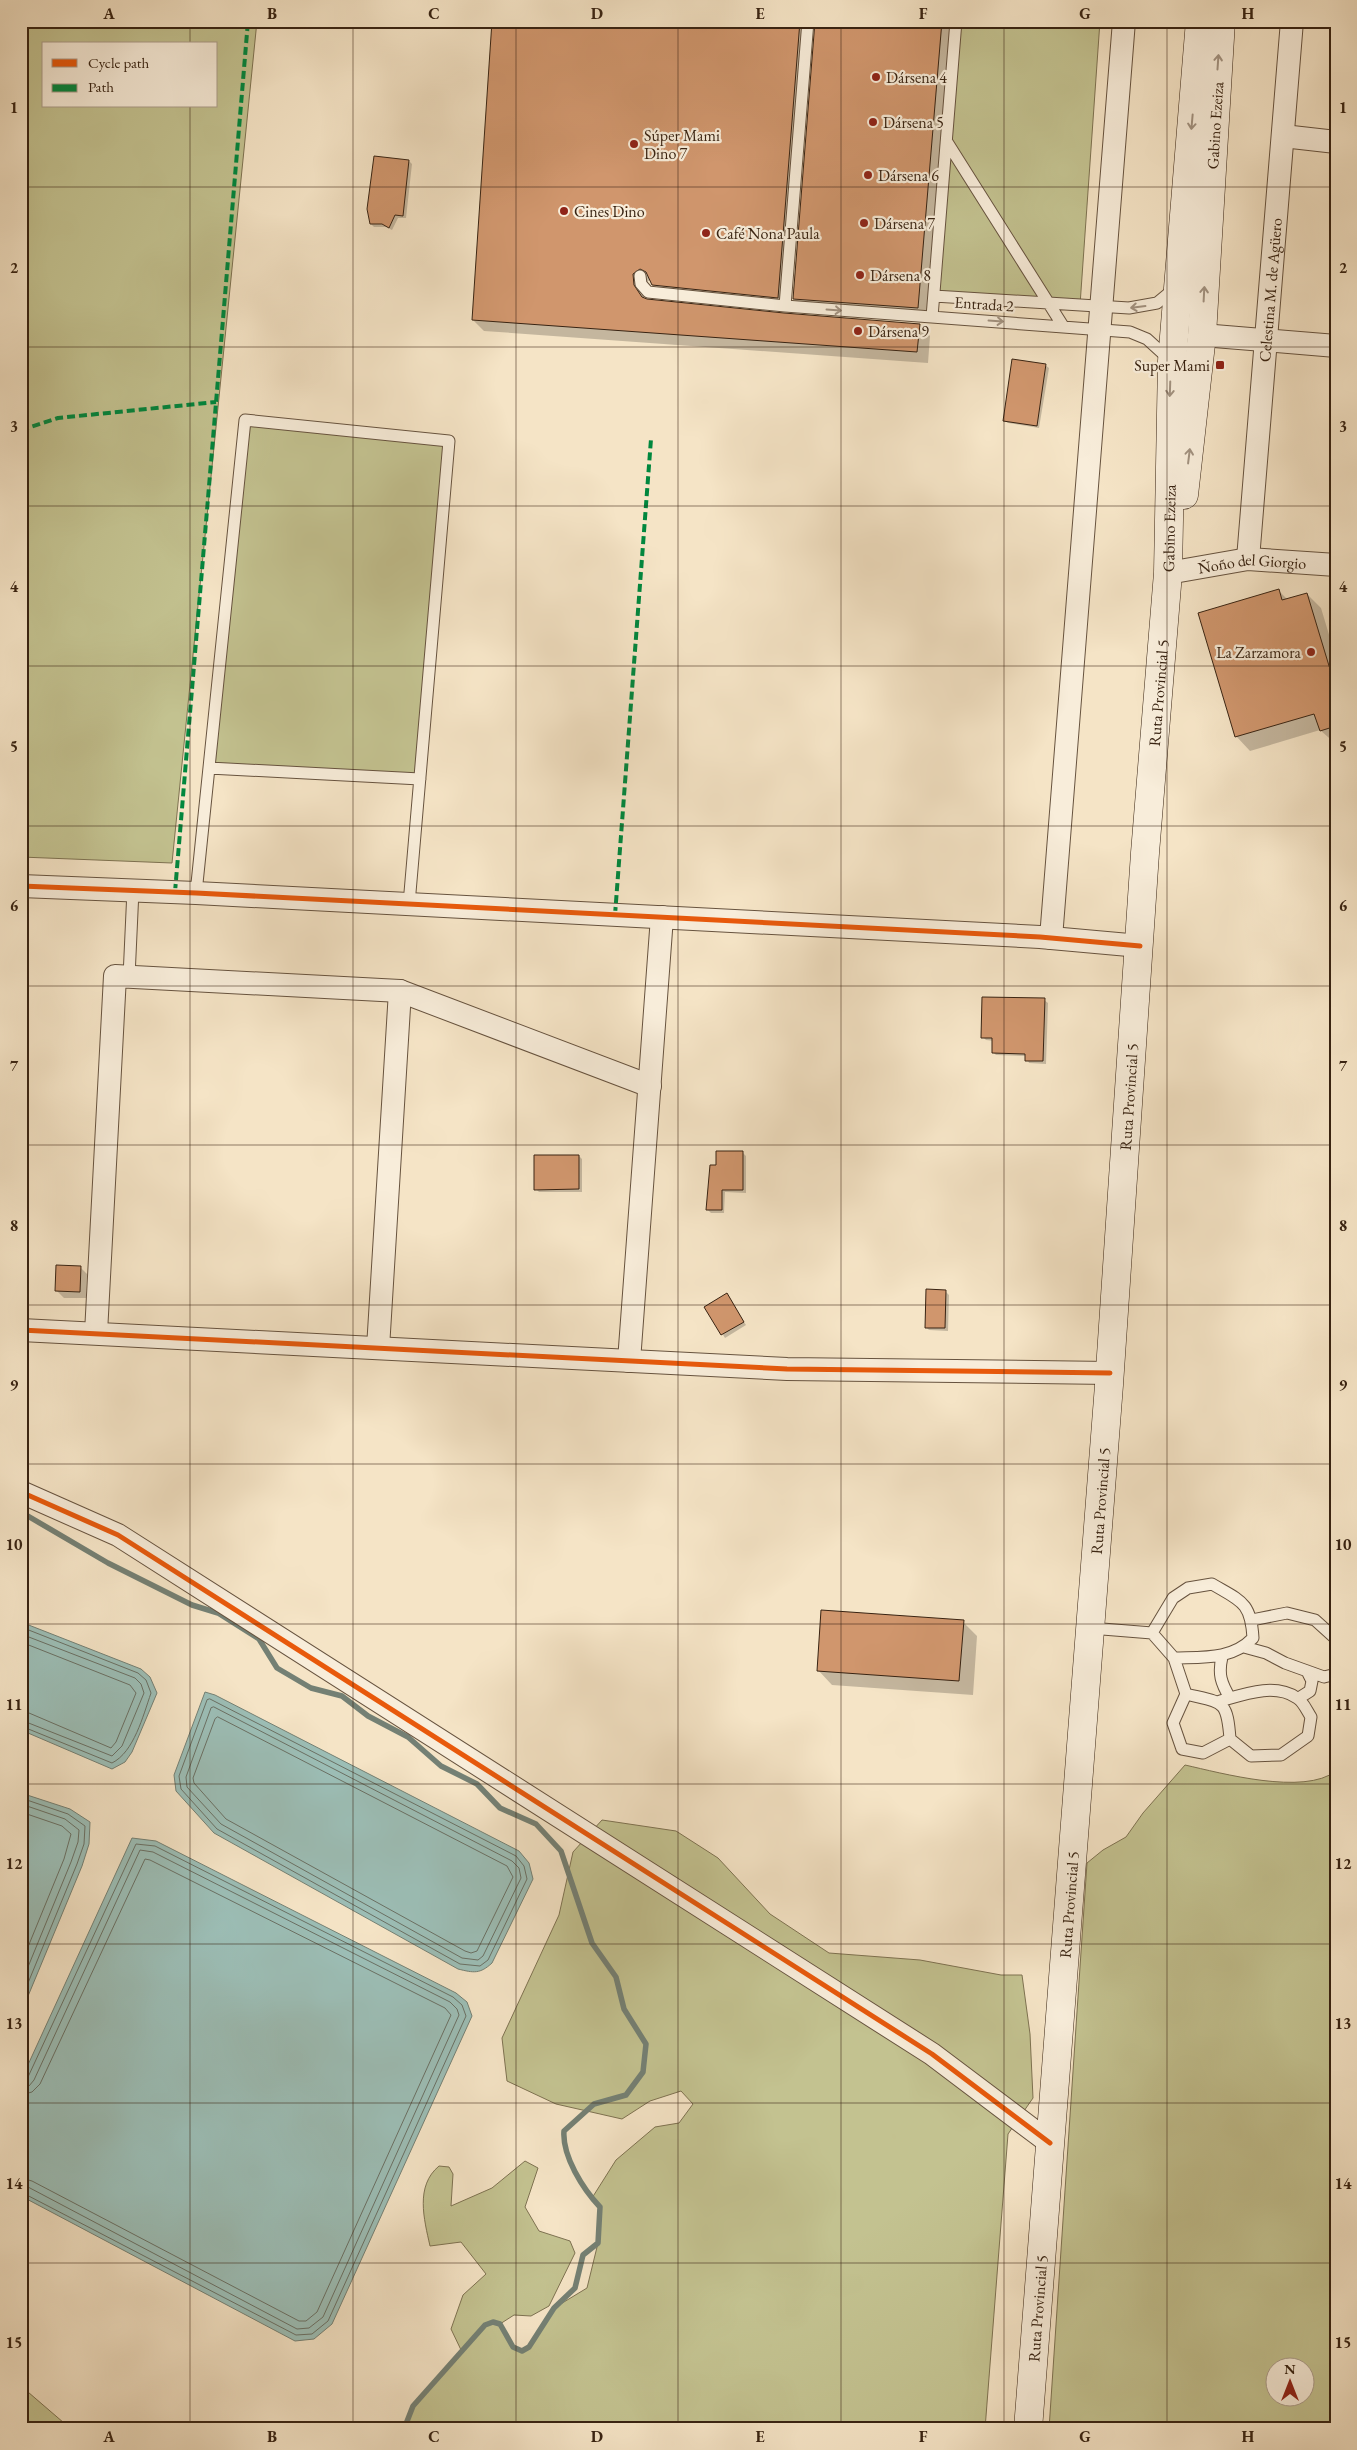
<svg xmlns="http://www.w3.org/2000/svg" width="1357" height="2450" viewBox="0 0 1357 2450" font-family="'EB Garamond',serif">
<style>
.green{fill:#c3c290;stroke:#7e7251;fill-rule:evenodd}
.water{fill:#9cbeb6;stroke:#748074}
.shadow{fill:#0003}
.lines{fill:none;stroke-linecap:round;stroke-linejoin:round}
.shore{stroke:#6a7064;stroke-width:1}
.stream{stroke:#748074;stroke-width:5.5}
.building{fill:#d0966d;stroke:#382312}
.service-casing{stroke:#67533f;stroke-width:13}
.minor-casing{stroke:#67533f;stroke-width:24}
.secondary-casing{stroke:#382312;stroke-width:29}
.service{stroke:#f8edda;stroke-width:11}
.minor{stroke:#f8edda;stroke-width:22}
.secondary{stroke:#f8edda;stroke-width:28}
.quiet{stroke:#00873e;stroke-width:4;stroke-dasharray:8 4;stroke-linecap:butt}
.cycleway-casing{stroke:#f8edda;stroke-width:8}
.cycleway{stroke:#e8590c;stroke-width:5}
.oneway{stroke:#a29280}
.grid{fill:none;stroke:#382312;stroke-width:1;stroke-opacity:0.55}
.poi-dot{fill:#8f2418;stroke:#f8edda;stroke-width:2}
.labels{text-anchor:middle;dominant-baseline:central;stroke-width:4.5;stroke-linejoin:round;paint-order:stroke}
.poi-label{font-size:16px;fill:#382312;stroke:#f8edda;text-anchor:start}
.street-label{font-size:16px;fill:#382312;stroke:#f8edda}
.neatline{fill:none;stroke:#382312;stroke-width:2}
.grid-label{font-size:16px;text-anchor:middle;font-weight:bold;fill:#382312}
</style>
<rect width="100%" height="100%" fill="#f5e4c6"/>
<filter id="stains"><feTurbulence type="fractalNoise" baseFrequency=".004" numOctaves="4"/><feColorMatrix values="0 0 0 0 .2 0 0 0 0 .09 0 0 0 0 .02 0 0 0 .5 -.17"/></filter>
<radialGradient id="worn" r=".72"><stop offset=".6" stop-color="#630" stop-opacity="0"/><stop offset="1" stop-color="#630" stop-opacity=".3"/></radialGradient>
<path class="green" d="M21,21H257L172,863L21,857ZM44,44H216V106H44Z
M956,21H1100L1080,305L934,296Z
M245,420L449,441L420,779L209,768Z
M1185,1765C1221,1773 1304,1796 1336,1771V2429H1049L1087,1863L1103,1850L1126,1837L1143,1813ZM1274,2368H1304V2398H1274Z
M602,1820L676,1831L718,1858L770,1914L829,1953L920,1960L1001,1975H1022L1030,2034L1033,2098L1008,2134L985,2429H404L413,2406L462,2352L451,2329L463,2295L486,2274L461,2242L430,2246C424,2219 415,2186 439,2166L449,2167L453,2174L451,2206L492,2188L525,2161L538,2168L525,2207L539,2231L570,2241L575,2253L549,2306L531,2316L514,2315L500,2324L513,2347L522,2351L529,2347L554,2308L587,2288L598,2243L600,2207L592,2198L616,2160L655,2127L679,2123L693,2104L681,2091L650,2101L622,2119L556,2104L507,2081L502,2038L559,1915L573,1852Z
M21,2386L71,2429H21Z"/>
<path class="water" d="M21,1622L141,1669L150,1677L157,1693L132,1752L125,1762L112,1769L21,1730Z
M205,1692L215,1695L519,1851L529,1863L533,1879L492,1963C480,1974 474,1973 458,1969L214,1833L176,1791L174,1775Z
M21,1793L70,1809L90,1822L89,1844L82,1866L21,2013Z
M132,1838L156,1841L456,1993L467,2002L472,2016L332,2324L314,2339L295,2341L21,2196V2080Z"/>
<path class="shadow" d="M493,21H954L928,319L805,310L794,299L816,26L813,27L789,308L664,295L651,279L643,285L644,298L647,301L784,315L919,325L930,336L928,363L484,331L473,320Z
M409,161L412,164L406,218H398L392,230L386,227H374L371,224Z
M1045,365L1049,368L1039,428L1008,423L1004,420Z
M1278,590L1288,600L1307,594L1321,608L1336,658V744L1320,730L1250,751L1236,736Z
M1044,1000L1048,1003L1046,1064L1029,1063L1026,1056L996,1055L993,1052L994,1041L986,1040L983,1037Z
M743,1153L746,1156V1193L725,1192L724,1213H711L708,1210L711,1166H717Z
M579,1156L582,1159V1192H539L536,1189Z
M80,1267L87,1274L86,1298H64L57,1291Z
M946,1292L949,1295L948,1331L929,1330L926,1327Z
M727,1295L746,1325L725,1338L706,1307Z
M963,1622L977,1636L973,1695L832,1685L818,1670Z"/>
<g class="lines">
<path class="shore" d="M21,1627L138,1673L146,1680L151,1693C143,1716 134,1752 112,1763L21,1726
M21,1634L135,1678L141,1684L144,1693L122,1746L112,1756L21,1720
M21,1642L130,1685L136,1693L116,1742L111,1748L29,1713L21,1712
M210,1699L516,1856L524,1866L527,1879L488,1960L480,1966L460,1964L217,1829L181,1789L179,1776L207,1700Z
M214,1707L512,1861L519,1868L521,1878L483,1956L478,1960L462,1958L221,1824L187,1787L186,1777L211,1708Z
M218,1717L507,1866L513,1877L477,1951L471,1953L465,1951L226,1819L194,1783L193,1778L215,1719Z
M21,1798L68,1814L85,1826L84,1844L77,1864L21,2000
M21,1804L65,1819L79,1830L78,1842L71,1862L21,1984
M21,1812L62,1826L71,1834L64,1859L21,1964
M21,2081L28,2077L136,1844L155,1846L453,1997L462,2005L466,2016L328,2321L312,2334L296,2335L21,2192
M21,2087L29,2086L34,2080L140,1850L153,1852L450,2002L457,2009L459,2015L323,2317L309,2328L297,2329L28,2187L21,2186
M21,2095L32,2092L40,2084L145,1859L150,1860L445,2008L451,2015L317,2312L306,2321H299L32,2181L21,2178"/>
<path class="stream" d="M21,1512L108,1563L192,1605L218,1613L259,1639L277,1668L311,1688L342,1696L368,1716L408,1737L441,1766L477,1784L500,1808L536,1824L561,1851L592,1943L616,1977L624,2009L646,2044L643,2072L626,2095L594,2104L564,2131C562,2156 583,2189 600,2207L598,2243L583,2255L575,2288L554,2308L529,2347L522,2351L513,2347L500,2324L493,2322L485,2325L413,2406L404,2429"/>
</g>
<path class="building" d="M492,21H800L778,298L652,285L646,272L640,269L633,274L634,285L642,297L647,299L784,313L920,324L917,352L472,320Z
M815,21H942L918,308L793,299Z
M374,156L409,160L403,216L395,215L389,228L382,224H370L367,209Z
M1012,359L1046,364L1037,426L1003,421Z
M1279,589L1282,600L1307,593L1336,689V726L1320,731L1314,714L1235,737L1198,613Z
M982,997L1045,998L1043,1061H1025V1054L992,1053V1038H981Z
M716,1151H743V1190H722V1210H706L710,1165H716Z
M534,1155H579V1189L534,1190Z
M56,1265L81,1266L80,1292L55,1291Z
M926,1289L946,1290L945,1328H925Z
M727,1293L744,1322L721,1335L704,1307Z
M821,1610L964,1620L959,1681L817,1671Z"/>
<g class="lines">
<defs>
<path id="service" d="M947,142L1063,326
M640,276L641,284L648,292L785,306L1130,332L1147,339L1170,360
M934,296L1129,308L1157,303L1174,289
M785,306L808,21
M932,317L956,21
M209,768L420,779
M196,893L245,420L449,441L409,904
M129,977L133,890
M1252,1620L1287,1613L1315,1620L1336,1639
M1090,1628L1152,1633L1174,1658L1186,1694L1173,1723L1182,1749L1203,1753L1230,1739C1227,1699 1223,1703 1186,1694
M1152,1633L1173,1598L1188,1588L1212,1584C1241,1601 1251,1602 1253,1638C1232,1660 1203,1657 1174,1658
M1244,1647L1266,1653L1285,1663L1324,1677L1336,1674
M1222,1657C1218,1674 1221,1683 1230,1698
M1299,1698L1310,1691L1312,1681L1307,1671
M1217,1702C1242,1695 1274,1682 1297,1698C1303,1701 1307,1711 1311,1717L1308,1736L1281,1755L1251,1756L1230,1739"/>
<g id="minor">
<path d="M1283,136L1336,142"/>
<path d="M1202,335L1336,346"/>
<path id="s1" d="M1248,559L1292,21"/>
<path id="s2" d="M1168,573L1248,559L1336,565"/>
<path d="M21,886L196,893L1040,937L1140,946"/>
<path d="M1051,938L1124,21"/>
<path d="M21,1330L787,1369L1110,1373"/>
<path d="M96,1333L115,976L400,991L650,1086"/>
<path d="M378,1348L400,991"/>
<path d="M629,1361L662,917"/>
<path d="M21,1492L118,1535L932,2054L1050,2143"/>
</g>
<g id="secondary">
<path id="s3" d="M1184,495L1202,335L1221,21"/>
<path id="s4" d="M1028,2429L1109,1385L1145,853L1168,573L1172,361L1200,21"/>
</g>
</defs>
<use href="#service" class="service-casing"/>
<use href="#minor" class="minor-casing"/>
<use href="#secondary" class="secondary-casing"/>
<use href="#service" class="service"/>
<use href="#minor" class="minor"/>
<use href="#secondary" class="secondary"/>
<path class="quiet" d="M21,430L58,418L216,402
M175,892L248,21
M615,915L651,439"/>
<defs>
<path id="cycleway" d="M21,886L196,893L1040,937L1140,946
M21,1330L787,1369L1110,1373
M21,1492L118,1535L932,2054L1050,2143"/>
</defs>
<use href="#cycleway" class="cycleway-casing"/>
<use href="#cycleway" class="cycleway"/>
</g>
<defs><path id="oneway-shaft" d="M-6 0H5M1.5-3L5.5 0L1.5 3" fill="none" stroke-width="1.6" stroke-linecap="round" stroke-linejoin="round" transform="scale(1.25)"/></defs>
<g class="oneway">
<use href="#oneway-shaft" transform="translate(1218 62) rotate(-86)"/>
<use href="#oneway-shaft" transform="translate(1192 122) rotate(95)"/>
<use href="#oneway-shaft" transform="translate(1204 294) rotate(-87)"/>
<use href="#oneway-shaft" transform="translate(1138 307) rotate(173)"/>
<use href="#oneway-shaft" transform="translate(834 310) rotate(4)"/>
<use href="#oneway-shaft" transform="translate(996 321) rotate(4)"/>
<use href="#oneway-shaft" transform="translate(1170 389) rotate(92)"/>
<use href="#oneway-shaft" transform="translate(1189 456) rotate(-83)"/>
</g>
<path class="grid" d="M190,21V44M353,21V2429M516,21V2429M678,21V2429M841,21V2429M1004,21V2429M1167,21V2429M190,106V2429M21,187H1336M21,347H1336M21,506H1336M21,666H1336M21,826H1336M21,986H1336M21,1145H1336M21,1305H1336M21,1464H1336M21,1624H1336M21,1784H1336M21,1944H1336M21,2103H1336M21,2263H1336"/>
<g class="poi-dot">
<circle cx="876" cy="77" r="5"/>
<circle cx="873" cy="122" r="5"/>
<circle cx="634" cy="144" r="5"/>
<circle cx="868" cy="175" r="5"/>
<circle cx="564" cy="211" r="5"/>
<circle cx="864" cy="223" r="5"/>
<circle cx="706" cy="233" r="5"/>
<circle cx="860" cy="275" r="5"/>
<circle cx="858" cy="331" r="5"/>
<rect x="1215" y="360" width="10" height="10" rx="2.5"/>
<circle cx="1311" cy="652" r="5"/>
</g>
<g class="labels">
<g class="poi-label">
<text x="886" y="77">Dársena 4</text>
<text x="883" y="122">Dársena 5</text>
<text x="644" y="135">Súper Mami<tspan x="644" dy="18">Dino 7</tspan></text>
<text x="878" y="175">Dársena 6</text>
<text x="574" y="211">Cines Dino</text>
<text x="874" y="223">Dársena 7</text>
<text x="716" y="233">Café Nona Paula</text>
<text x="870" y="275">Dársena 8</text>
<text x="868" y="331">Dársena 9</text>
<text x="1210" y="365" text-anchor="end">Super Mami</text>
<text x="1301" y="652" text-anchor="end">La Zarzamora</text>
</g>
<g class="street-label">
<text stroke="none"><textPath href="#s3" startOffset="371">Gabino Ezeiza</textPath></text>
<text stroke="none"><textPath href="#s1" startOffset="270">Celestina M. de Agüero</textPath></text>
<text transform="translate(984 304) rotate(4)">Entrada 2</text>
<text stroke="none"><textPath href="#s4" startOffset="1906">Gabino Ezeiza</textPath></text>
<text stroke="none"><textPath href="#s2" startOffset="85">Ñoño del Giorgio</textPath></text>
<text stroke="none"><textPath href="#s4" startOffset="1741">Ruta Provincial 5</textPath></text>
<text stroke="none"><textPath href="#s4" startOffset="1336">Ruta Provincial 5</textPath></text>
<text stroke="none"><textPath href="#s4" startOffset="931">Ruta Provincial 5</textPath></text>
<text stroke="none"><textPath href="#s4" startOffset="526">Ruta Provincial 5</textPath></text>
<text stroke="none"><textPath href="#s4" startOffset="121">Ruta Provincial 5</textPath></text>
</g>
</g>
<rect width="1357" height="2450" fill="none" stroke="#f5e4c6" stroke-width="55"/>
<rect x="42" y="42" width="175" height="65" fill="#f8edda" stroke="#ab9c8a"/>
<rect x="52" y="59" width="25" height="8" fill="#e8590c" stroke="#ab9c8a"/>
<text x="88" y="68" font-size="15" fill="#382312">Cycle path</text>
<rect x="52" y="84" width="25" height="8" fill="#00873e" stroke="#ab9c8a"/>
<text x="88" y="92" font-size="15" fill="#382312">Path</text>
<g transform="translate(1290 2382)"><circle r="24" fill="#f8edda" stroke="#ab9c8a"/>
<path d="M0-4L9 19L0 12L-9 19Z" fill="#8f2418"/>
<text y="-8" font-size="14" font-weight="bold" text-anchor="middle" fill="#382312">N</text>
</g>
<rect x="28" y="28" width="1302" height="2394" class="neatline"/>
<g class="grid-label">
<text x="109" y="19">A</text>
<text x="272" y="19">B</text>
<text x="434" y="19">C</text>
<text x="597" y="19">D</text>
<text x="760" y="19">E</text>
<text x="923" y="19">F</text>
<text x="1085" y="19">G</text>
<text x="1248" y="19">H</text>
<text x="14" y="113">1</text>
<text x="1343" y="113">1</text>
<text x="14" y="273">2</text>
<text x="1343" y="273">2</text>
<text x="14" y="432">3</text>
<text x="1343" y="432">3</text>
<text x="14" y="592">4</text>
<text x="1343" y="592">4</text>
<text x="14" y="752">5</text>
<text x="1343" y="752">5</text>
<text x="14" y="911">6</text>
<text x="1343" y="911">6</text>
<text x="14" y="1071">7</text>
<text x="1343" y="1071">7</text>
<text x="14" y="1231">8</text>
<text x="1343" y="1231">8</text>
<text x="14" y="1390">9</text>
<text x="1343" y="1390">9</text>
<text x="14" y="1550">10</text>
<text x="1343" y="1550">10</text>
<text x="14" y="1710">11</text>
<text x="1343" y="1710">11</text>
<text x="14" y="1869">12</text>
<text x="1343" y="1869">12</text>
<text x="14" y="2029">13</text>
<text x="1343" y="2029">13</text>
<text x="14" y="2189">14</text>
<text x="1343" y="2189">14</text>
<text x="14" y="2348">15</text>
<text x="1343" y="2348">15</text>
<text x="109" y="2442">A</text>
<text x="272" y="2442">B</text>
<text x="434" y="2442">C</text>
<text x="597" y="2442">D</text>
<text x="760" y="2442">E</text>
<text x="923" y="2442">F</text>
<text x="1085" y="2442">G</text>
<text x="1248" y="2442">H</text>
</g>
<rect width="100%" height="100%" filter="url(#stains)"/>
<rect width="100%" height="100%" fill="url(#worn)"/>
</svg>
